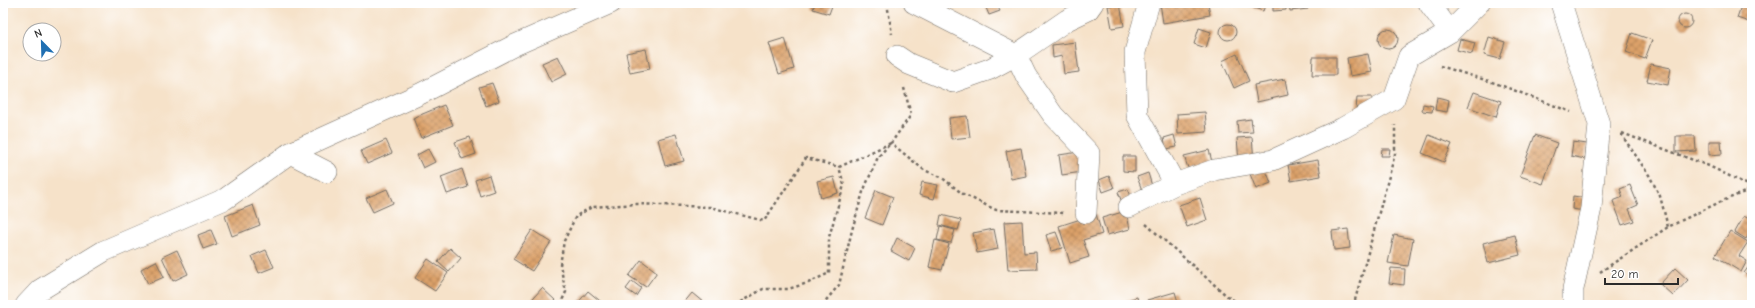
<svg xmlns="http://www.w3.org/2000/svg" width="1755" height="308" viewBox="0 0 1755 308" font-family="'Comic Neue',sans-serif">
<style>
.building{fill:url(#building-cross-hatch)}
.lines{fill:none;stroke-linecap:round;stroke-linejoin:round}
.street-casing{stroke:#726b62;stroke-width:22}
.path{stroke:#726b62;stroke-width:2.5;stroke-dasharray:3 3;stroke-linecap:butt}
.street{stroke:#fff;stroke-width:21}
</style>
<defs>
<pattern id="building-cross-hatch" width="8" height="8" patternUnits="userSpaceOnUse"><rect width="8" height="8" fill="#dca169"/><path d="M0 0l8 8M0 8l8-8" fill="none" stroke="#b38357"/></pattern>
</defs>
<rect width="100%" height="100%" fill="#fff"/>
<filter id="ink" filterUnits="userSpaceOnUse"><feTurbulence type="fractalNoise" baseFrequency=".025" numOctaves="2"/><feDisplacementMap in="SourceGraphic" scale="8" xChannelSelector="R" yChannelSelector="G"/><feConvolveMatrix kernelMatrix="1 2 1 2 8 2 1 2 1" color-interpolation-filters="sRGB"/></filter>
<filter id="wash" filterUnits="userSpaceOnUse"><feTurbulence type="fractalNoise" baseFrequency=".012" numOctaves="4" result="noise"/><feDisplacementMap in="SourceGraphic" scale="16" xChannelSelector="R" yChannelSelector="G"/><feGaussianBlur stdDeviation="0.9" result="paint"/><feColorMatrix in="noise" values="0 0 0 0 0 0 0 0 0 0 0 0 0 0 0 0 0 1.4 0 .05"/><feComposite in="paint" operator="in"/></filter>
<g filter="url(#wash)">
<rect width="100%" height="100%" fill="#f6e2c9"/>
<g id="blocks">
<path class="building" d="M815,3H833L829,14L813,9Z
M984,3H996L1000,11L989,15Z
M1160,3H1208L1210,15L1163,23Z
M1239,3H1266L1263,11Z
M1273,3H1286V10L1273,11Z
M1289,3H1307L1308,9L1290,11Z
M1742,3H1752V23L1737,18Z
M1120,4L1124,26L1112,28L1108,6Z
M1678 21a7 7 0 1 1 14 0a7 7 0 1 1-14 0Z
M1220 32a8 8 0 1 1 16 0a8 8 0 1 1-16 0Z
M1199,28L1211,32L1206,48L1194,44Z
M1378 39a10 10 0 1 1 20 0a10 10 0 1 1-20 0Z
M1632,33L1652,40L1645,59L1626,52Z
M1489,37L1505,42L1500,59L1484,55Z
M785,38L794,69L779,74L769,43Z
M1460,39L1475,43L1472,54L1457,50Z
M1075,42L1079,72L1064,74L1062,56L1053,58L1052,45Z
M646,49L650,69L630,73L626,53Z
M1237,54L1249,81L1234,88L1222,61Z
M1368,54L1372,72L1350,76L1347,58Z
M558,56L567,74L551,82L542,63Z
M1313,57H1336V75H1312Z
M1651,64L1671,68L1668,85L1647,81Z
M1285,79L1288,95L1257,102L1254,85Z
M492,83L499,101L486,106L479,87Z
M1474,92L1501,101L1496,117L1468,107Z
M1357,97H1372L1371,111H1356Z
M1437,97L1449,100L1447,112L1435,110Z
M1423,104L1433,106L1432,112L1422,111Z
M444,105L453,125L421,138L413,118Z
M1205,112L1207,132L1178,134L1177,114Z
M967,116L970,137L951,139L949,118Z
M1251,119L1253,132L1238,133L1237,121Z
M676,134L684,161L665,166L658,139Z
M1174,135L1177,147L1166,149L1164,138Z
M1429,135L1452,144L1444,162L1422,153Z
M1535,135L1557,143L1543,184L1520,176Z
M1676,136H1695L1696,151L1676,152Z
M470,137L476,154L462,159L455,142Z
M1252,137L1254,161L1239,162L1237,138Z
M386,140L392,153L367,164L361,151Z
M1709,141H1721L1722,154L1709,155Z
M1573,142L1587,144L1585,159L1571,156Z
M1021,148L1026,176L1011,179L1006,151Z
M428,149L435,162L423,168L417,155Z
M1382,149H1390L1389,156H1381Z
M1209,150L1212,162L1188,168L1184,156Z
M1079,152L1082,172L1062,175L1059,155Z
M1123,156H1135V172L1123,171Z
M1318,160L1321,176L1291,181L1288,165Z
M1265,168L1271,183L1256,189L1250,174Z
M462,169L468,187L447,194L441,177Z
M1148,173L1152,186L1142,190L1137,177Z
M489,175L494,191L480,196L475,180Z
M1109,176L1114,188L1103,192L1099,180Z
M834,177L838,193L821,198L817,181Z
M922,182L938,185L934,199L919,195Z
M1630,185L1638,205L1629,209L1634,221L1622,225L1613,201L1623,197L1620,189Z
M387,189L393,203L373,212L366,198Z
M1128,189L1133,201L1123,205L1118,192Z
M876,190L893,197L882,225L865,218Z
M1573,196L1586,198L1584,211L1572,209Z
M1200,198L1207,220L1187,227L1179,205Z
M253,205L260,225L232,236L225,216Z
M1126,211L1130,229L1107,235L1102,218Z
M1096,214L1102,234L1083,240L1089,257L1070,263L1059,226Z
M941,215L961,220L958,230L939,225Z
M1744,216L1752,221V229L1746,239L1735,232Z
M1022,221L1024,253L1036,252L1037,269L1008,270L1004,222Z
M940,226L955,230L951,243L937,240Z
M994,229L998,249L977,253L973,233Z
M1348,229L1350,248L1334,250L1332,231Z
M211,230L217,244L203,249L198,235Z
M532,230L551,242L532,271L513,259Z
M1730,231L1748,242L1739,256L1747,261L1741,272L1715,256Z
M1056,232L1062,248L1051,251L1046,235Z
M1394,235L1413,239L1408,266L1388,263Z
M1515,235L1520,255L1488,263L1483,243Z
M897,238L915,248L909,261L891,251Z
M935,240L949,244L942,270L929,267Z
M450,248L461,258L449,272L438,262Z
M177,250L188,274L173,281L162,257Z
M266,250L274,267L259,273L252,256Z
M428,259L448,273L435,291L415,278Z
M641,260L657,272L646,287L629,276Z
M156,261L164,277L148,284L141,269Z
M1752,262V279L1744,273Z
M1391,268L1405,269L1404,285L1389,283Z
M1675,268L1688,280L1673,296L1660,284Z
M632,281L641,288L636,296L626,289Z
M542,288L556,301L553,305H527Z
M588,291L605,305H576Z
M1175,292L1179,305H1149L1147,300Z
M692,293L704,303L703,305H682Z
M1137,297L1139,305H1112Z"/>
</g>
</g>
<g filter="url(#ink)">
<use href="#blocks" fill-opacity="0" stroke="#726b62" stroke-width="1"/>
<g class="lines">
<defs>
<path id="street" d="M914,3L1016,55L1026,76L1053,115L1089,153L1086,213
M1149,3L1135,52L1137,115L1175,184
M1429,3L1450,32
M1561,3L1599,124L1591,208L1573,289V305
M897,56L909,64L953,82L990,69L1016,55L1067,20L1088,10L1093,3
M290,153L327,172
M1129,207L1175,184L1214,170L1273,160L1343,128L1394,99L1409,56L1450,32L1479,3
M26,305L40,290L104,251L225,199L290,153L420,94L515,45L611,3"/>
</defs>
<use href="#street" class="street-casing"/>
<path class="path" d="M887,3L892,34
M1440,66L1495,83L1571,112
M904,88L911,115L891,143L924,170L941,177L963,194L996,210L1064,213
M1622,133L1709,166L1752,187
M1621,134L1649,175L1660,196L1668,227
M1146,224L1227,296L1241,305
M1600,272L1668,227L1720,202L1752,189
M560,305L566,292L560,265L564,241L576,216L592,207L637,204L710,207L764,221L806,158L839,167
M735,305L763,289H788L808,283L829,273V237L844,185L839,167L891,143
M822,305L839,285L852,230L863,192L878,157L889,145
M1351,305L1355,300L1395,154V125"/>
<use href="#street" class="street"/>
</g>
</g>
<rect width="1755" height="308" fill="none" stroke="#fff" stroke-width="16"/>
<g transform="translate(42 42) rotate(337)"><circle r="19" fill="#ffffff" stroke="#aaaaaa"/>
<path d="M0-3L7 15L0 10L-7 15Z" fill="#1f6fb2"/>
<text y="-6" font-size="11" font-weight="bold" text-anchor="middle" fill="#2b2b2b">N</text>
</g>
<path d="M1605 278v6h73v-6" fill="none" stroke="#2b2b2b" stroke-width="2"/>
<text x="1611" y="278" font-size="12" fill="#2b2b2b" stroke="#ffffff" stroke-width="3" paint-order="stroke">20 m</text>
</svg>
